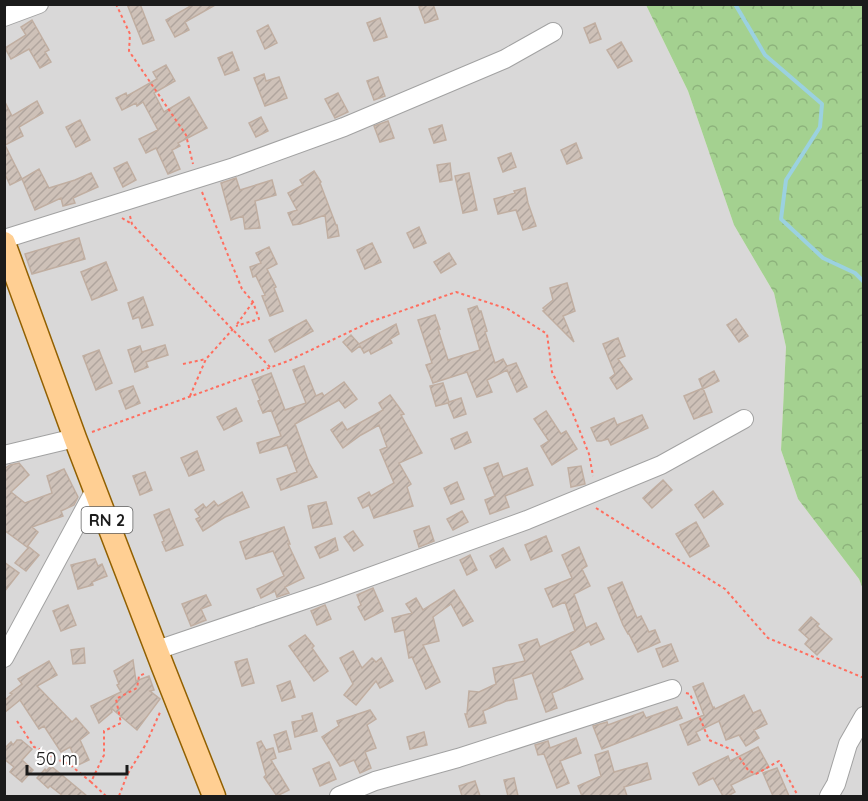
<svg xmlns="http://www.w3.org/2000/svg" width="868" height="801" viewBox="0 0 868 801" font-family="Quicksand,sans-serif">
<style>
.residential{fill:#d9d8d8}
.forest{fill:url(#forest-crowns)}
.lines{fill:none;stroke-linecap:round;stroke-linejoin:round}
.stream{stroke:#9bd1e0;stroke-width:4}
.building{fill:url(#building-hatch);stroke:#c0aea1;stroke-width:1.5}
.minor-casing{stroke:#a2a2a2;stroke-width:20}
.major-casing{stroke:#926000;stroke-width:25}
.path{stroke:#ff6e5f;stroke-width:2;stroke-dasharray:3 3;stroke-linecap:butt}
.minor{stroke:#fff;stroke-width:18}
.major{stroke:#ffcf93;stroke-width:22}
.labels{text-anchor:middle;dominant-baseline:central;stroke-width:4.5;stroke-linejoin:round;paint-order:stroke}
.shield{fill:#fff;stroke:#5f5f5f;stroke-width:1.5}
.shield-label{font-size:16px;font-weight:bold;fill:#1b1b1b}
</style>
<defs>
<pattern id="forest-crowns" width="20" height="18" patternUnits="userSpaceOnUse" patternTransform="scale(1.5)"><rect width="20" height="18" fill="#a4d190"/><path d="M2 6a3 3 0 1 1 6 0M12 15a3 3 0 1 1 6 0" fill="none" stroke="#8db37c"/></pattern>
<pattern id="building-hatch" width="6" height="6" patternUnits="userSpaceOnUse" patternTransform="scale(1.5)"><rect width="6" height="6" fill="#cec1b8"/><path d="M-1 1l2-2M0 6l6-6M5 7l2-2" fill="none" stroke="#b0a59e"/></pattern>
</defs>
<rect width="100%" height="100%" fill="#eee9df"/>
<path class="residential" d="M5,5H646L688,91L734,225L774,293L786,347L781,450L798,499L859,579L863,589V796H5Z"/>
<path class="forest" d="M646,5H863V589L859,579L798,499L781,450L786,347L774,293L734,225L688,91Z"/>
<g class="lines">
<path class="stream" d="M735,4L765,55L822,104L820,127L786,180L781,219L823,258L855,273L864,282"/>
</g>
<path class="building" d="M127,4H140L154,40L143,44Z
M194,4H217L185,22L189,30L175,37L166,20Z
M426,4H433L438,19L425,23L419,7Z
M380,18L387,37L374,41L367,23Z
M32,20L49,50L45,52L51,62L40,68L29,49L11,59L5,48L26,35L21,27Z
M595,23L601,39L590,43L584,28Z
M268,25L277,43L265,49L257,31Z
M621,42L632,61L618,68L607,50Z
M232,52L239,70L225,75L218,58Z
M166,65L175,81L154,93L164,112L189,97L207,128L178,143L180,146L172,150L180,169L168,174L156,148L146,153L139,139L158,130L143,102L137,106L136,103L122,110L116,98L126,93L127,96L157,79L153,72Z
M264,74L266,81L279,77L287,98L265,106L254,78Z
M378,77L385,96L374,100L367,81Z
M338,93L348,112L335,118L325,99Z
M4,100L12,116L37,101L43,113L19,127L23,136L5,145L22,179L39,169L49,188L75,180L91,173L98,187L73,198L75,203L63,206L61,198L35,210L22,179L10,185L4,172Z
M261,117L268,131L256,137L249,123Z
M80,120L90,140L76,147L66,127Z
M388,121L394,138L380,142L374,126Z
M442,125L446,140L434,143L429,129Z
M576,143L582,158L567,164L561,150Z
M511,153L516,167L503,172L498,158Z
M127,162L136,180L123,187L114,168Z
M450,163L452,180L440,182L437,165Z
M314,171L321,182L320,183L336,225H337L339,236L328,238L325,215L300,224L293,225L288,213L297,210L288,193L303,185L300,180Z
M469,173L477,210L463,213L455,176Z
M236,178L240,190L272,180L276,195L255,201L260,228L245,229L243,216L231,220L221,183Z
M525,188L528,203L536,226L523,230L516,210L498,214L494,199L515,193L514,191Z
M419,227L426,243L414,248L407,233Z
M79,238L85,259L32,274L25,254Z
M372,243L381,262L365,269L357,250Z
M269,247L277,264L267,269L276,287L274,288L283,311L270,316L262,296L265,295L256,276L253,277L250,267L261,263L256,253Z
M449,253L456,264L441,273L434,262Z
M106,262L117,290L92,300L81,272Z
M567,283L575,311L563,316L574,342L543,311L545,310L543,308L553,300L550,288Z
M143,297L153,325L142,328L139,317L133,319L128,303Z
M477,306L479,311H481L487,331L485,332L495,363L503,359L507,366L516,363L527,387L517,392L507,370L487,380L492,392L477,397L467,372L433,383L426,365L432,363L418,320L435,315L440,329H438L448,360L480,350L468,309Z
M736,319L748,336L739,342L727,325Z
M306,320L313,331L275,352L269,340Z
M396,324L399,334L390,339L392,343L371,354L369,350L364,353L360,346L352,352L343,342L351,335L359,344Z
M618,338L625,356L618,359L632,379L617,389L610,378L615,374L603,344Z
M165,345L168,355L146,362L148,367L135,372L128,350L140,346L142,352Z
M99,350L112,383L96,390L83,356Z
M304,366L316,396L322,393L324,396L344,382L357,399L345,408L339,400L295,424L309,463L317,477L281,490L277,479L297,472L287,445L260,453L257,443L281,436L271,410L263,413L258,401L260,400L252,380L271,373L285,410L306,403L293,370Z
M714,371L719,381L703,389L699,379Z
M443,383L449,402L461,398L466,414L454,418L448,403L436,406L430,386Z
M133,386L140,403L126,409L119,391Z
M703,388L712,412L694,419L684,396Z
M390,395L404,414L401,415L422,453L399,463L411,484L407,487L413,506L374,518L369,505L363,508L358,498L369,492L371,496L394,483L380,450L387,447L379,425L361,435L343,448L331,430L342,422L347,430L383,410L379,403Z
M236,408L242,421L224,430L217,417Z
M546,411L561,434L566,431L577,449L552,465L541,446L549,441L534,419Z
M642,415L648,428L611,445L608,439L601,441H597L591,428L614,418L617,425Z
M467,432L471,442L455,449L451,439Z
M197,451L204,470L189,476L181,458Z
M19,463L29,475L11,492L25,503L52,493L47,476L64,469L78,497L74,505L61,511L63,516L32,527L38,532L27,547L4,530V469L10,465Z
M498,463L503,477L527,468L533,485L505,496L509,507L490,514L485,500L495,496L484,468Z
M581,466L585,484L571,487L568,468Z
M145,472L152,490L140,495L133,476Z
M663,480L672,490L652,508L643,498Z
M457,482L464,499L451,504L444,488Z
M713,491L723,504L704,518L695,505Z
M242,492L249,507L225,517L203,531L196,519L200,517L195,510L203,504L206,508L214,501L218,506Z
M326,502L332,524L313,528L308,506Z
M169,509L183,545L166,551L162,542L164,541L154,515Z
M462,511L468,522L453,530L447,519Z
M696,522L709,546L690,557L676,534Z
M429,526L434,541L419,547L414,531Z
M284,527L290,544H288L304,578L285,587L289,593L277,597L275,591L261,598L257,589L284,576L273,551L246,559L240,542Z
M353,531L363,545L354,551L344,537Z
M546,536L552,551L531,560L525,545Z
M335,538L338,550L320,558L315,547Z
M29,547L39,555L26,571L15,563Z
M579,547L587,566L582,569L590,586L574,594L586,628L596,623L604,639L591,645L589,641L570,651L583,679L552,693L557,708L546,712L532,673L513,679L517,699L506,701L483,711L486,723L469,727L465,714H467L469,691L479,692L496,684L493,668L525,661L519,645L537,639L540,647L575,631L565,602L553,607L545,589L572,578L562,555Z
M503,548L510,560L496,568L490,556Z
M470,555L477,570L467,575L460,560Z
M95,559L98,566L102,564L107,576L92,582L93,585L78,589L71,565Z
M4,562L19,573L4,592Z
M622,582L637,618L641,616L649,632L655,630L660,642L638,652L629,634H628L623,625L608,588Z
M373,588L383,611L365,620L358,607L361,605L357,595Z
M454,590L473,621L463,626L451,604L433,617L439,641L423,645L440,682L426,689L412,657L409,658L404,630L395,632L392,618L412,613L406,604L416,598L423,610Z
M206,595L211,605L201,609L206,620L191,626L182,604Z
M68,605L76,625L61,631L53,611Z
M325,605L331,619L317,625L311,611Z
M811,617L819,624L817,626L832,639L817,655L805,644L809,639L799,630Z
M305,635L314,646L312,648L328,671L314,681L289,646Z
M671,644L678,661L663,667L656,649Z
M84,648L85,663L73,664L71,650Z
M353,651L362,668L372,658L376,662L381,658L393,681L380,688L376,681L356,705L344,695L353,684L340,658Z
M247,659L254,683L242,686L235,662Z
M133,660L136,681L149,676L154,690L150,691L160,699L137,730L111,708L112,712L99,723L91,706L121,692L117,685L119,684L114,671Z
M49,661L57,675L37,686L72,722L76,718L89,733L80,740L89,760L78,765L70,747L61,752L44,726L39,729L20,700L4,713V701L12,694L10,693L22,684L18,679Z
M290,681L295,697L282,701L277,686Z
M703,683L713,708L714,707L715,709L744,695L753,713L760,710L767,724L754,730L759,738L746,746L739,735L726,740L719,721L696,732L700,740L688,745L680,725L704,715L693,687Z
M677,707L682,718L602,749L593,726L607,722L608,725L643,712L646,718Z
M370,710L376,719L367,725L376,748L365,752L371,768L360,773L354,760L340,766L322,737L339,726L337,721Z
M312,713L317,731L295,737L292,722L303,720L302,716Z
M286,731L291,749L279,752L274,735Z
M424,732L427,745L410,749L407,737Z
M576,738L581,753L560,761L569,783L557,788L544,754L538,755L535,745L548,741L550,748Z
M17,740H21L32,749L22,760L33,770L22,782L10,772L14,767L4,759V749L11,742L13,745Z
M261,741L266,750L273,748L276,758L271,760L289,790L277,796L264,777L266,775L257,743Z
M758,747L769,767L731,785L735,792L728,796H723L713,778L699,785L693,773L728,756L730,761Z
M608,751L614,772L647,763L651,779L624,787L627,796H582L578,786L601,776L595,755Z
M329,762L336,779L320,786L313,769Z
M51,766L87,796H63L50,786L48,788L37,778L45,769L46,771Z
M777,768L789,796H773L763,773Z
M514,778L518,796H508L504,780Z
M475,781L480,796H462L459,786Z"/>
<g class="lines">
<defs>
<path id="minor" d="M4,17L39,4
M4,239L234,167L344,127L505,59L553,32
M4,455L75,438
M157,650L325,593L527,520L661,465L744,419
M4,658L95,490
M339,796L375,781L458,758L672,689
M829,796L836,784L848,744L864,716"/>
<path id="major" d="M4,243L75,438L163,667L214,796"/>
</defs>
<use href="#minor" class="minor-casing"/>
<use href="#major" class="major-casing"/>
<path class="path" d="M116,4L130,34L129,51L186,135L193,164
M202,192L242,289L253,302L259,319L236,326
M130,216L132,224L233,330L270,367
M122,218L132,224
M237,324L253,302
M183,364L206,359
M190,396L206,359L233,329
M92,432L288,361L370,322L456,292L508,309L547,334L552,372L573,414L589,454L593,476
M596,508L725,589L768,638L864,678
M686,693L690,694L709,740L735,751L748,770L756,774L779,761L798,796
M17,721L34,747L42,750L54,758L69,764L91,782
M106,796L91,782L104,755V731L121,723L116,699L137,688L139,676L146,673
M119,796L127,775L146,744L161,710"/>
<use href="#minor" class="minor"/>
<use href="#major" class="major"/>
</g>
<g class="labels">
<rect class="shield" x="81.5" y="507" width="51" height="26" rx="4.5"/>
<g class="shield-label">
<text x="107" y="520">RN 2</text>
</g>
</g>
<rect width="868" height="801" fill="none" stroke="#1b1b1b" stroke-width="12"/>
<path d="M27 765v9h100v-9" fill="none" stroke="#1b1b1b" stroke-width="3"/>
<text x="36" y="765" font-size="18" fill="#1b1b1b" stroke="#ffffff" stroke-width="4.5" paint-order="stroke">50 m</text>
</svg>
